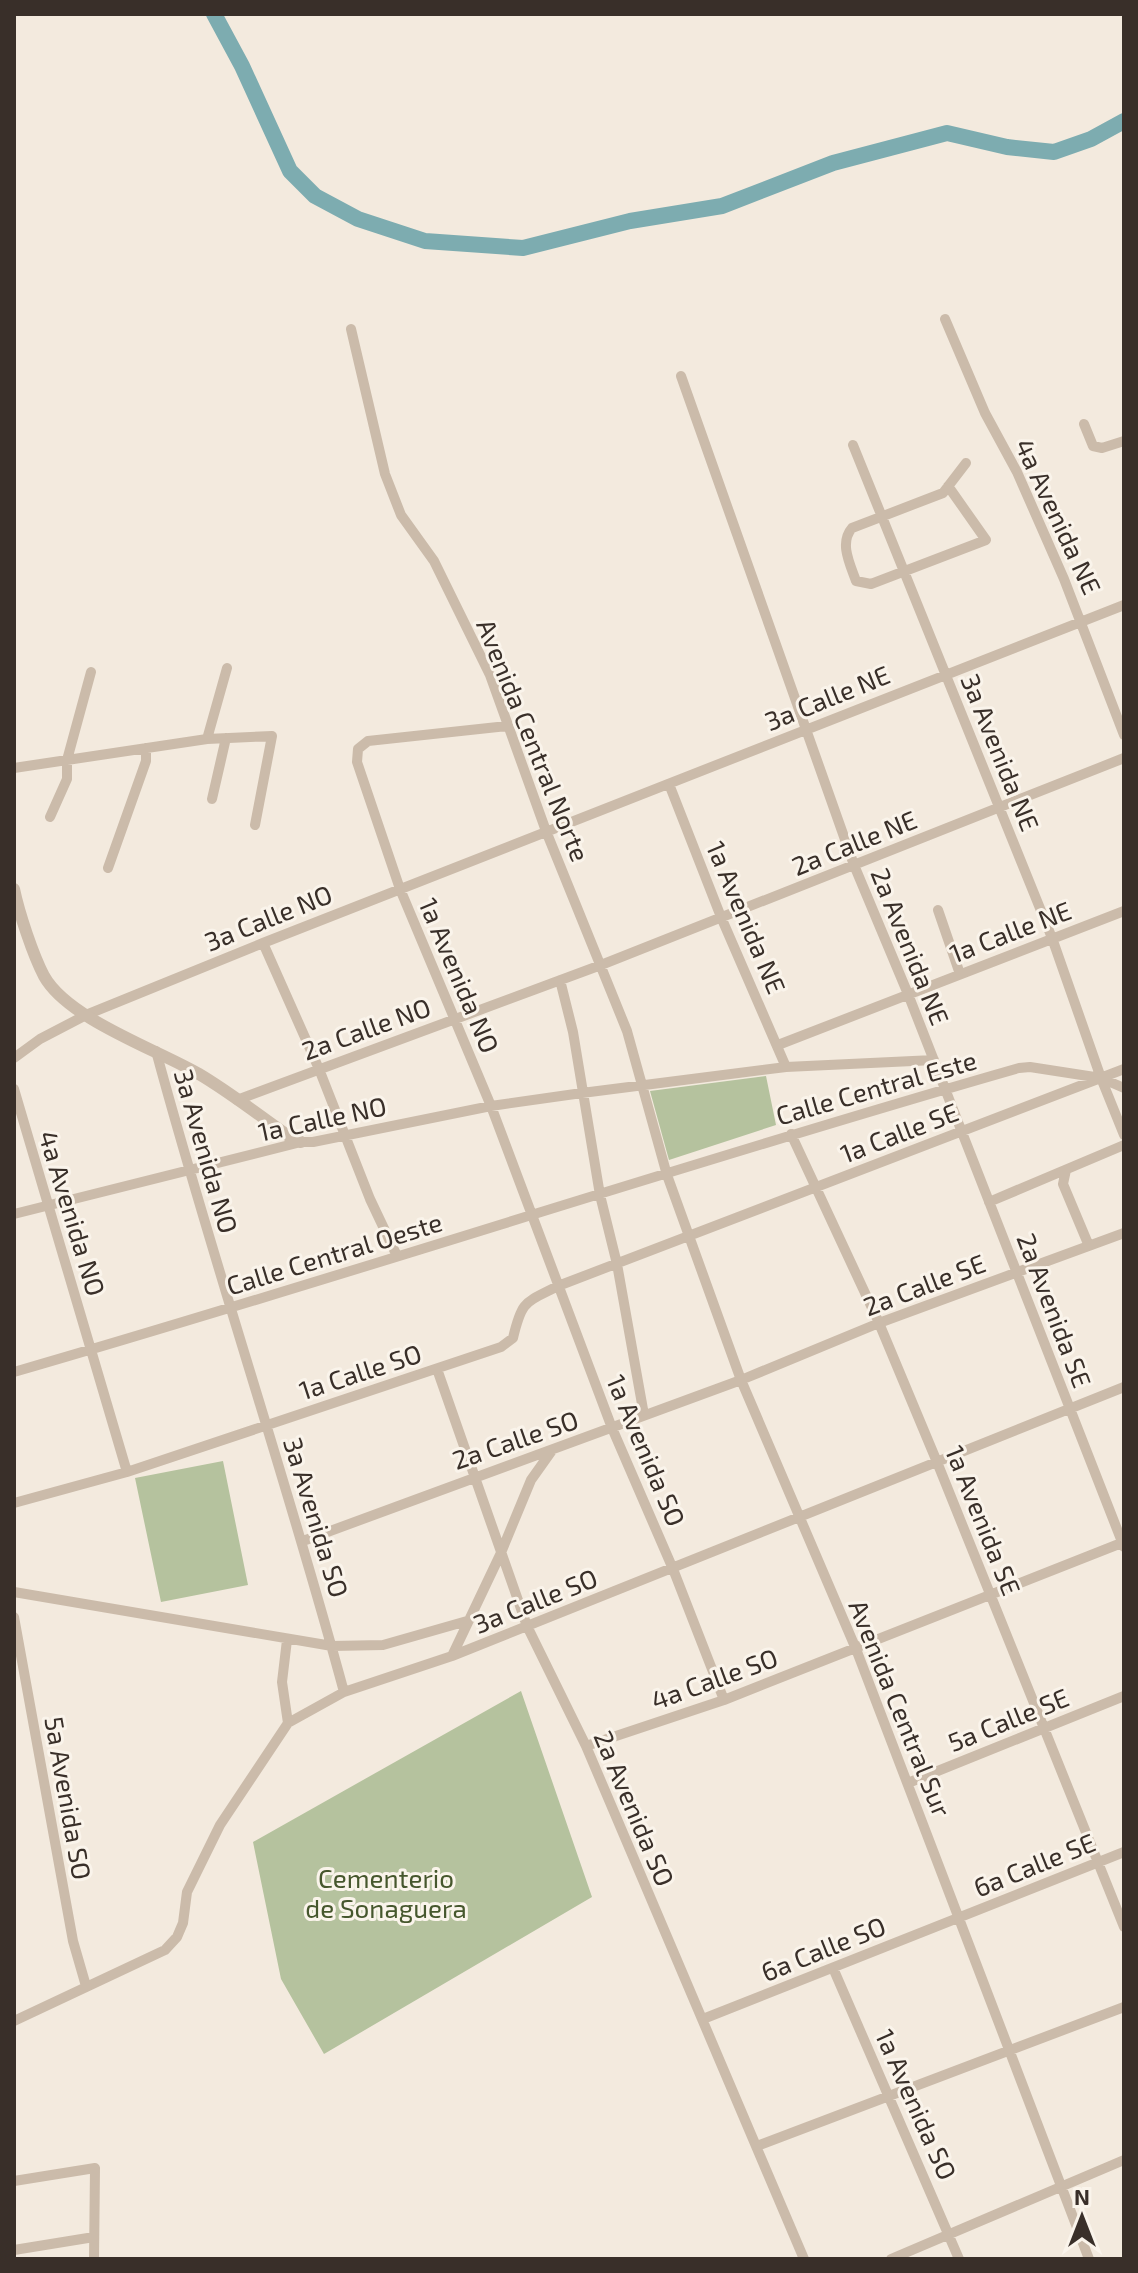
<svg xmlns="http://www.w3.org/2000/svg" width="1138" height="2273" viewBox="0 0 1138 2273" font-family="'Exo 2',sans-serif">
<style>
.green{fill:#b5c29e}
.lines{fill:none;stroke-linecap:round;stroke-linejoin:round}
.river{stroke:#7dacb0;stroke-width:16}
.minor{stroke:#cbbbaa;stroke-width:10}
.tertiary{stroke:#cbbbaa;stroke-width:12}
.labels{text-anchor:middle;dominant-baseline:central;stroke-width:6;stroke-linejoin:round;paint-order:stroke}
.street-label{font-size:26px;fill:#392f29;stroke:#faf4eb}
.park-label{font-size:26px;fill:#46572d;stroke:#faf4eb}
</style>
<rect width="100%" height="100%" fill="#f3eade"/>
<path class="green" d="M766,1076L776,1125L669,1160L650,1091Z
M223,1461L248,1585L161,1602L135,1478Z
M521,1691L592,1897L324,2054L281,1979L253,1842Z"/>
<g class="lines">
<path class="river" d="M214,14L242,66L290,171L315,196L358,219L425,241L523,248L630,221L722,206L833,163L947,133L1007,147L1054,152L1091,139L1124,121"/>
<path class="minor" d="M945,319L985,413L1017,472L1064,579L1124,735
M351,329L385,474L401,515L434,561L490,675L546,831L627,1031L667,1175L741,1380L856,1649L1089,2259
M681,376L854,865L908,994L1124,1547
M1084,424L1093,446L1102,448L1124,441
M853,445L1052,938L1101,1078L1124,1135
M948,486L986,540L871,584L856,581C850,564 839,543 852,528L943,493L966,463
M507,726L368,741L358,749L357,762L400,889L491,1106L612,1428L673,1569L724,1700
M207,739L227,668
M14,768L207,739L272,736L255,825
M669,784L721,917L786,1067
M212,799L226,738
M50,817L67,779V760L91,672
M108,868L146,761V748
M938,910L960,974
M263,943L319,1069L370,1199L397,1256
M560,980L573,1032L600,1195L617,1264L644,1415
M778,1045L1124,911
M156,1051C214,1266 286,1477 344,1692
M14,1058L40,1039L86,1015L263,943L1124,605
M14,1089L127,1472
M237,1100L601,965L1124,758
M791,1134L879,1323L937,1462L1124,1927
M1066,1170L1063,1184L1089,1246
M989,1202L1124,1145
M14,1214L301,1142H313L491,1106L582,1093L786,1067L934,1060
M437,1369L527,1626L586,1746L804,2259
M14,1372C350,1275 683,1164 1019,1068L1030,1067L1101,1078L1124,1088
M14,1503L127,1472L501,1347L513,1338C522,1300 525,1303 558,1286L1124,1069
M303,1541L741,1380L879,1323L1124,1233
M14,1592L332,1646L383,1645L467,1621
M14,1617L73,1941L86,1986
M287,1640L282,1682L288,1723
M452,1656L500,1555L531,1480L553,1449
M586,1746L724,1700L1124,1542
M908,1783L1124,1696
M833,1968L959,2259
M703,2019L1124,1852
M14,2021L165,1950L177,1937L183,1923L187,1892L220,1825L288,1723L344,1692L452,1656L1124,1387
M757,2146L1124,2007
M14,2181L95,2168L94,2259
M14,2250L94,2237
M891,2259L1124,2160"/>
<path class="tertiary" d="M14,889C19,913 33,955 44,976C68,1019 156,1049 199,1074C231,1093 260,1116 290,1137L301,1142"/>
</g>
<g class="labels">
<g class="street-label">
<text transform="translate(1059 516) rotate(65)">4a Avenida NE</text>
<text transform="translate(827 697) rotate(-22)">3a Calle NE</text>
<text transform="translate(534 740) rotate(68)">Avenida Central Norte</text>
<text transform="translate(1001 752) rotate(68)">3a Avenida NE</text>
<text transform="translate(854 842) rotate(-22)">2a Calle NE</text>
<text transform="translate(268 917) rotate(-22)">3a Calle NO</text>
<text transform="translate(747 917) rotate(67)">1a Avenida NE</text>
<text transform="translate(1010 931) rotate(-21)">1a Calle NE</text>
<text transform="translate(911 946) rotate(68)">2a Avenida NE</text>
<text transform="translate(460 975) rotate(67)">1a Avenida NO</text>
<text transform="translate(366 1028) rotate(-20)">2a Calle NO</text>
<text transform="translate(876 1087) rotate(-16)">Calle Central Este</text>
<text transform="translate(322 1118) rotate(-12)">1a Calle NO</text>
<text transform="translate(899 1132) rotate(-21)">1a Calle SE</text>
<text transform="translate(207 1151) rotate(74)">3a Avenida NO</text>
<text transform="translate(73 1213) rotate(73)">4a Avenida NO</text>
<text transform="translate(334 1253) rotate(-17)">Calle Central Oeste</text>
<text transform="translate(924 1284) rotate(-21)">2a Calle SE</text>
<text transform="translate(1055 1310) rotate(69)">2a Avenida SE</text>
<text transform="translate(360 1371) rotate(-18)">1a Calle SO</text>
<text transform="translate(515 1439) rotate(-19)">2a Calle SO</text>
<text transform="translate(647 1450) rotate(67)">1a Avenida SO</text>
<text transform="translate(317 1517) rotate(73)">3a Avenida SO</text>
<text transform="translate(984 1520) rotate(68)">1a Avenida SE</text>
<text transform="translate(535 1600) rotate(-22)">3a Calle SO</text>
<text transform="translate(714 1678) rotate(-20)">4a Calle SO</text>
<text transform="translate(901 1708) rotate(68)">Avenida Central Sur</text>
<text transform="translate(1008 1719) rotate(-22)">5a Calle SE</text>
<text transform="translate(69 1798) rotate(80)">5a Avenida SO</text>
<text transform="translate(635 1808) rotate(67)">2a Avenida SO</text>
<text transform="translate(1034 1864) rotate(-22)">6a Calle SE</text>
<text transform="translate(823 1948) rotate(-22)">6a Calle SO</text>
<text transform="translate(917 2104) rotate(66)">1a Avenida SO</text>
</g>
<g class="park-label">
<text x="386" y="1877">Cementerio<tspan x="386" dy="30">de Sonaguera</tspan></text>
</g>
</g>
<rect width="1138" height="2273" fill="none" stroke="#392f29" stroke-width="32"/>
<g transform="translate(1082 2217)" stroke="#faf4eb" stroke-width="6" paint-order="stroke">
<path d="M0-6L14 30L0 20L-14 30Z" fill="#392f29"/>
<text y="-12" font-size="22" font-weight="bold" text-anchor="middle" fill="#392f29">N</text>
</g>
</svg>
